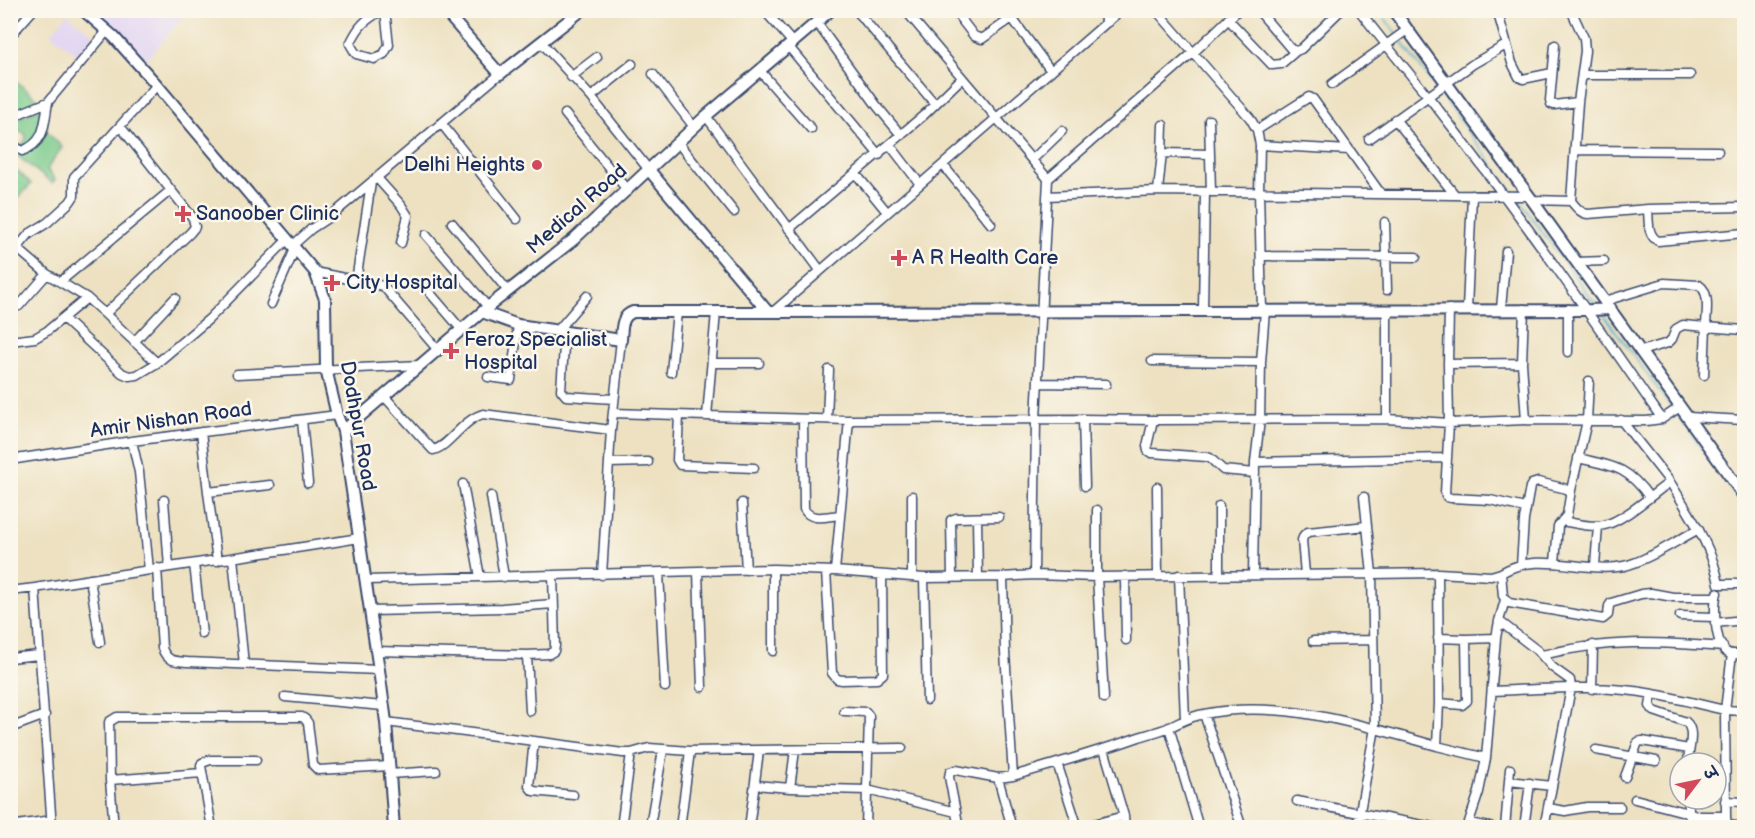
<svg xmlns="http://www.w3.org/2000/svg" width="1755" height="838" viewBox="0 0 1755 838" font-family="'Balsamiq Sans','Playpen Sans Deva',sans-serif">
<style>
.built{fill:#e1d4f3}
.green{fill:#79ca8b;stroke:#4a7c74;stroke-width:1.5}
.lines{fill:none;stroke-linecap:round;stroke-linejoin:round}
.stream{stroke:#4dafcc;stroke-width:2}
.minor-casing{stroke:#3a4a6d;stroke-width:11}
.tertiary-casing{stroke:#3a4a6d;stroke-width:14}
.minor{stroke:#fff;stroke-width:8}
.tertiary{stroke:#fff;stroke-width:10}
.poi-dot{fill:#d1495b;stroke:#fbf7ec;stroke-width:2}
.labels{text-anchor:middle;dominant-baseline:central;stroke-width:5;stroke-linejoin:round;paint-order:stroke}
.poi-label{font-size:20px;fill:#1b2f5e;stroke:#fbf7ec;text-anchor:start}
.street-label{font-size:20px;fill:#1b2f5e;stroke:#fbf7ec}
</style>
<rect width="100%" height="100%" fill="#fbf7ec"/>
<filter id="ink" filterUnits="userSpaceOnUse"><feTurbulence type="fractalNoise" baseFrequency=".0167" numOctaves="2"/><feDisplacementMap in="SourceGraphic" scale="12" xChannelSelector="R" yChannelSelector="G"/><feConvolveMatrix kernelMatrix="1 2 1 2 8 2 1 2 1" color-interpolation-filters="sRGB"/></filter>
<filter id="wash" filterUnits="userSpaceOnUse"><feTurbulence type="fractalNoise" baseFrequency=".008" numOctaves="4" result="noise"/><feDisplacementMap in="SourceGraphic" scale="24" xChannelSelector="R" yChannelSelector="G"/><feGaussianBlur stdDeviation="1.35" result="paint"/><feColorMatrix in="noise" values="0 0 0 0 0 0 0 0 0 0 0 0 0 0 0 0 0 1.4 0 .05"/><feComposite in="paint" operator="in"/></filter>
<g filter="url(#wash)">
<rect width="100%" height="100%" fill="#ede1c1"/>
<path class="built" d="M89,10L188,11L146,60L88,12Z
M67,14L94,35L78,55L51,34Z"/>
<path class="green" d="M14,80L42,102L11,118V84Z
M45,106L47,132L62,147L47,169L55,180L52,183L14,153L20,145L25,142L26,135L21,131L14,134L11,128L13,121Z
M18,171L31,184L11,206V179Z"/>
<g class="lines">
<path class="stream" d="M1379,10L1397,35
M1400,39L1436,88
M1439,92L1514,194
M1518,199L1596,305
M1603,314L1673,409
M1676,413L1744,506"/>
</g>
</g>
<g filter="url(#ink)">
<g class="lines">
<defs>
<path id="minor" d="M382,10C364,21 359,25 350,44L356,54L374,59L384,54L389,45L385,10
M764,10L793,43
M856,10L935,104
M905,10L1048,179
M954,10L974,36L982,39L1012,18
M1006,10L1051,71
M1099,10L1108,22
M1156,10L1250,118L1257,130L1260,145L1259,192L1262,310
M1258,10L1291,49L1296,51L1301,49L1341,10
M1359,10C1381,39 1404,67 1427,95C1510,200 1586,309 1662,419
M1474,10L1476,12L1482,10
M1497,10L1512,63L1519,77L1523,79L1552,73
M1228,19L1272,65L1281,64L1296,51
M817,23L877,106L901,135
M10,36L33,10
M541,42L591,97L649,170
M1555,45L1550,100L1551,104L1554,105L1578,102
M789,47L879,155
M760,71L811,129
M653,74L694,127
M1582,75H1690
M571,77L597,57
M1332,84L1407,30
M591,97L632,64
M565,114L628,191
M706,116L820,270
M1395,119L1455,195
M10,120L21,113L48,102L107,31
M1209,120L1211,192
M441,123L517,219
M1257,130L1309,97L1313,99L1381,194
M1369,139L1473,64L1506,45
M10,143L22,151C46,142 44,124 48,102
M678,143L734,212
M890,145L920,184
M1260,145L1349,150
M1575,150L1718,151
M1162,153L1163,125
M1032,160L1062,131
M943,165L991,224
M856,174L887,212
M377,178L401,205L408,216L401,243
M1158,191L1162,153L1210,154
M1047,196L1158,191L1529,196
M1532,200L1571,201L1578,102L1585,51L1584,38L1571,10
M1571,201C1576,207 1580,213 1588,214L1648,209L1744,207
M1648,209C1649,221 1647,235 1658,241L1744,233
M1385,222L1387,290
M452,223L508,291
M789,229L924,115L962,78
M426,235L488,307
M292,246L311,229L331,216L500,74
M18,249L47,274L87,298L105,314L190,233L195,227L193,218L120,126
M1261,256L1416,257
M10,257L29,234L47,223L70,202L74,196V177L157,85
M1577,262L1604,261
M315,272L383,286L437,349
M356,281L371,183
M60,282L171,190
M425,287L461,329
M10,299L19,306L47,274
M1605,301L1664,283L1699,285C1711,293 1706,314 1706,327L1744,330
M271,304L295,249
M1449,309L1448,364L1449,423L1445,493L1447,497L1451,498L1490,500L1525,508
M1467,309L1472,195
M1501,309L1506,251
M1524,309L1522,363L1526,420
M1203,310L1205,192
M1387,310V419
M716,312L707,416L849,420L835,571
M773,312L1121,10
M105,314L157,363
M64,319L122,373L129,376L137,375L157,363L209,319L288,239
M557,331L587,296
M565,332L561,390L566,396L614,399
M10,341L35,338L47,331L87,298
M134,342L175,298
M1641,351L1668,343L1672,339L1676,329L1683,325L1706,327L1704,375
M1568,352V309
M1152,361L1261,362
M712,363H759
M1448,364L1522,363
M671,372L677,312
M237,374L420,365
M488,377L511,380L518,325
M1038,383L1106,384
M384,396L433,450C449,447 462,420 483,414L611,430
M613,413L707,416
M679,415L677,460L680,465L754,468
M1688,417L1744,420
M803,419L804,509C811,522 827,516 840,515
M827,419L829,370
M1083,419L1153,420L1147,446L1148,451L1152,453L1207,457L1210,458L1223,470L1255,473
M302,420L308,483
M849,420L1083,419L1085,486
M1153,420L1387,419L1449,423L1526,420L1646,421L1662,419L1680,407
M1621,420L1670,482
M201,432L208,492L270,485
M132,441L139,472L149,570
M1578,458C1613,466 1627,466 1649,497
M10,460L132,441L337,415
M1255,462L1447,458
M609,463L648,462
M463,484L480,577
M1157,487L1158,575
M208,492L217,561
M491,496L504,577
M912,496V577
M164,500L169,567
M742,503L746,570
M1219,506V575
M1097,510V577L1104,698
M977,518L978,577
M1562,521C1575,523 1591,528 1604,525C1622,522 1654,493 1670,482C1690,515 1712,546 1719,584H1744
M233,558L244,664
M1555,563L1558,526L1567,515L1571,490L1587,421L1589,381
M194,564L202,634
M1521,565L1524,520L1530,487L1532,484L1538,482L1571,490
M1595,566L1598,526
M157,568L162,648C167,662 175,661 188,662L379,670
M826,571L832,673L837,679L842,680L877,679L883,674L882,575
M698,572L702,687
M659,573L665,687
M1438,573L1491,576L1501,573L1503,596L1509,603L1603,619L1608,615L1609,606L1611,603L1641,594L1651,593L1673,597H1715
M1501,573C1539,550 1585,574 1624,566C1645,562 1679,539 1699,529
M1305,574L1302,540L1304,535L1308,532L1367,526
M553,575L773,569L835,571L924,578L1003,577L1034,575L1097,577L1372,574L1364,497
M602,575L611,430L621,340
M1034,575L1036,419L1048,179L1194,52L1238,10
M1179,575L1185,719
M1253,575L1255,462L1260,420L1261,362L1265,310
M1125,576L1126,640
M1003,577L1005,652L1013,776
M924,578L927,700
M952,578L951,520L956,518L999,517
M90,579L100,642
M367,580L553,575L555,646L554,651L549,654L527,655L530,711
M35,588C143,570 251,556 359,538
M10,591L35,588L52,828
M1717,593C1713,606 1715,641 1725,651C1730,656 1738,654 1744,653
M371,611L502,608L553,604
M1680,616L1715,617
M1499,621L1538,651L1552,667L1570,680L1571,688L1544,828
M1715,623L1744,620
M1438,638L1466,639L1467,701L1462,705L1439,703
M1466,639L1496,638
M1313,641L1372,640
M376,651L527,655
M773,651V569
M1542,655C1607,639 1658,642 1723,647
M10,658L39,655
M1592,689L1593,645
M1493,691C1546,689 1601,684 1653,694C1677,698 1701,705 1725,710L1732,654
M1652,694L1650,706L1654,711L1686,722C1696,731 1688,750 1688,763
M285,697L383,706
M844,711L866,712L869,716L867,790L956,812
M1204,714L1242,828
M386,722L534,741
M1169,727L1199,828
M10,728L45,715
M1104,749L1124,816L1125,828
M1596,750L1656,761
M1057,763L1078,828
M202,773L110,780L109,722L117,717H302L305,719L308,723L313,765L318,770L390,766
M389,774L436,771
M1625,777L1638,742L1642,741L1689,749
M110,780L114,828
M1509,781L1552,786
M755,785L790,788L867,790L866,828
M790,788L795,750
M573,795L533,791L529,786L534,741L623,753H631
M1635,799L1700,816H1726L1727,828
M1688,799L1691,828
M1297,801L1438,828
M1725,801L1744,802
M1548,808L1565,811L1587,807H1620
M1726,816L1725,710L1744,711
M651,820L663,750
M1469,823L1494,828
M1727,825L1744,827
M10,826L52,820
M212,828L201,766L202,763L210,760H256
M621,828L631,753L649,748L690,751
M680,828L690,751L902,748
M749,828L759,751
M959,828L949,777L950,772L956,770L998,778
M1012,828L998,778L1013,776C1055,764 1097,752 1139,737C1149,734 1160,731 1170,727C1181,722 1191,716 1204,714C1283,699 1362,725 1437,746
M1079,828L1124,816
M1357,828L1375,728L1372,574L1438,573L1439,703L1437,746L1486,758
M1467,828L1479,792L1486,758L1496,638L1499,621L1505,600
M1505,828L1510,769
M1524,828L1530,783"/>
<path id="tertiary" d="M83,10L114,37L157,85L315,272L325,299L326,369L337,415L343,431L379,670L386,722L394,828
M444,10L500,74L582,10
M1393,10L1532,200L1744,496
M649,170L768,312L1591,310L1611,309
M482,312L518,325L621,340C622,328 621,316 633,312H768
M343,431L488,307L573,240L706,116L831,10"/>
</defs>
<use href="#minor" class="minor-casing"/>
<use href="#tertiary" class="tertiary-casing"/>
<use href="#minor" class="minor"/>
<use href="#tertiary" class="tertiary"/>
</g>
</g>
<g class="poi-dot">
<circle cx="537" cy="165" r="6"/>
<path d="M180 205h6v6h6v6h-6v6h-6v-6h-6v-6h6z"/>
<path d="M896 249h6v6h6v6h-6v6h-6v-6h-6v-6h6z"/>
<path d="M329 274h6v6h6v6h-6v6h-6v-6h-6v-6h6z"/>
<path d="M448 342h6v6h6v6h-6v6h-6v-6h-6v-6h6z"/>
</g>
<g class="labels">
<g class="poi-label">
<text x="525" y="165" text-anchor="end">Delhi Heights</text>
<text x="196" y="214">Sanoober Clinic</text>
<text x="912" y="258">A R Health Care</text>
<text x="346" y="283">City Hospital</text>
<text x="464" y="340">Feroz Specialist<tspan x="464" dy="23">Hospital</tspan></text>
</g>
<g class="street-label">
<text transform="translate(577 209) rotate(-41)">Medical Road</text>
<text transform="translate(171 420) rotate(-8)">Amir Nishan Road</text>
<text transform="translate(358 426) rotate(80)">Dodhpur Road</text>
</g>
</g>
<rect width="1755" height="838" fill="none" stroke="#fbf7ec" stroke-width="36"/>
<g transform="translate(1698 781) rotate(58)"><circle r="28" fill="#fbf7ec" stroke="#a1a7b3" stroke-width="1.5"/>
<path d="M0-4.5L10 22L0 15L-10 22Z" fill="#d1495b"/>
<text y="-9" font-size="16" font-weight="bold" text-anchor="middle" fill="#1b2f5e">उ</text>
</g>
</svg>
